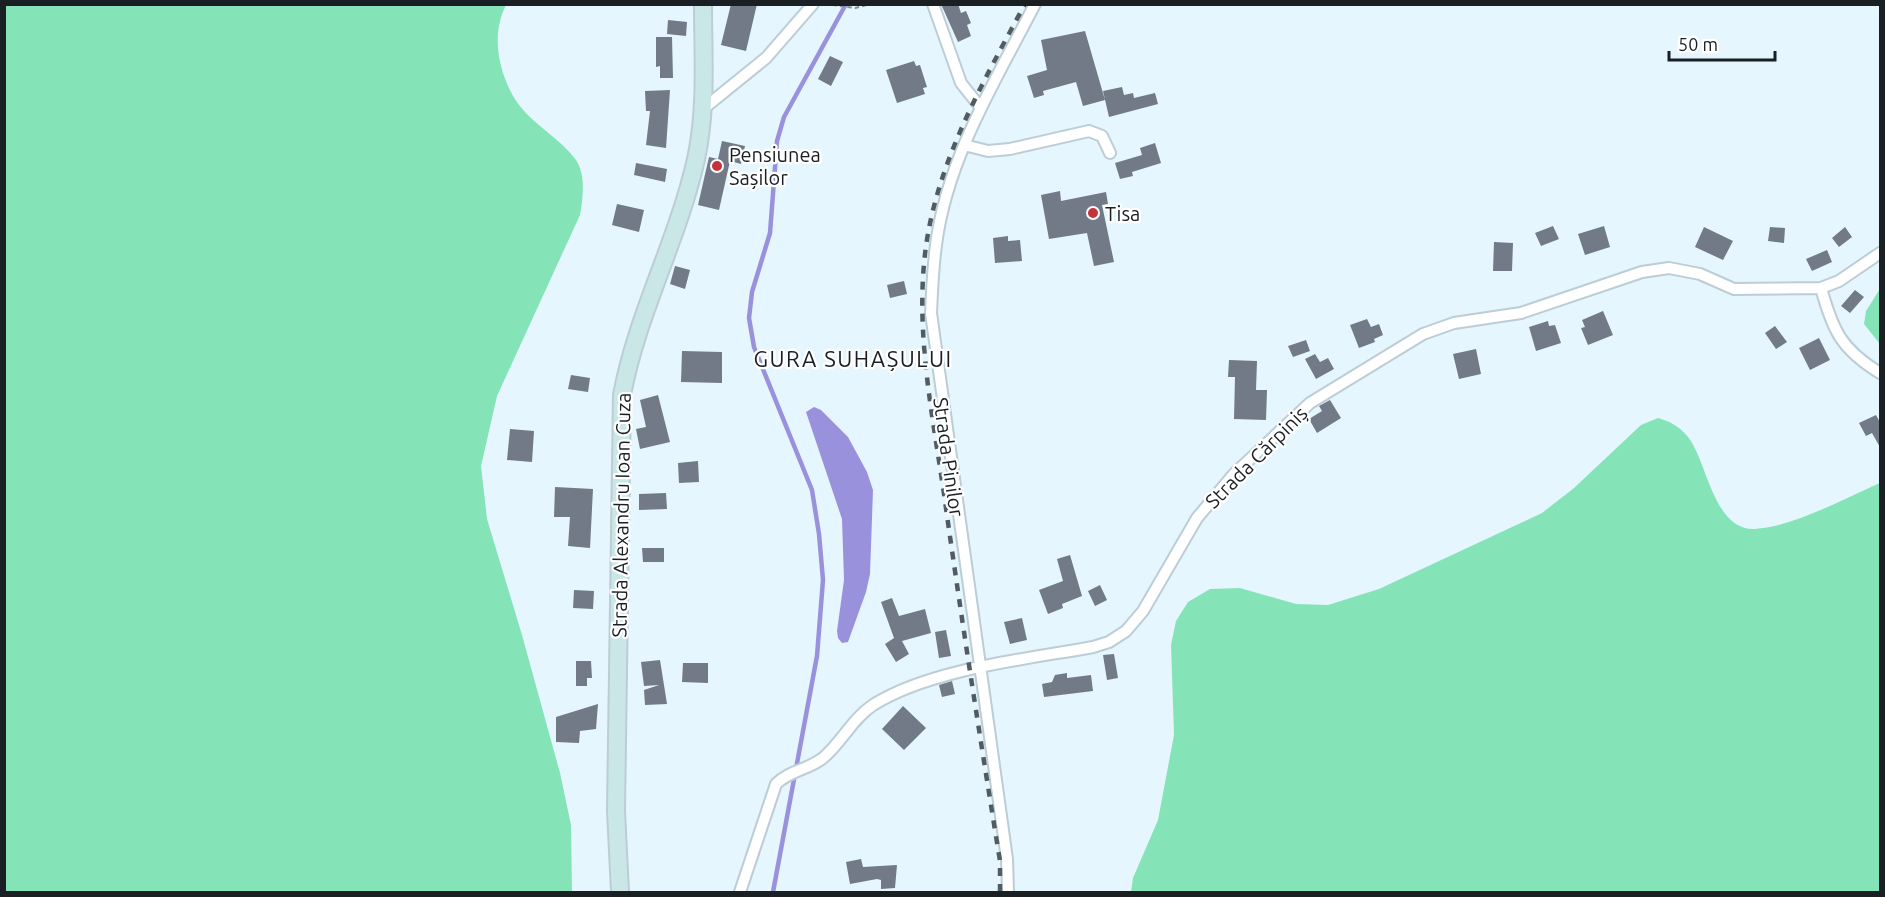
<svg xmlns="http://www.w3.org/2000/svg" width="1885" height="897" viewBox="0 0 1885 897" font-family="Ubuntu,sans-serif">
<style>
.green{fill:#85e3b8}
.water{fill:#9a91dd}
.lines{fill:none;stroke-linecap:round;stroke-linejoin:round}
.stream{stroke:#9a91dd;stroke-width:4.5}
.building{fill:#717a86}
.minor-casing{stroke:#bccdd5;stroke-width:14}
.secondary-casing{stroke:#bccdd5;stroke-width:20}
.path{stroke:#859196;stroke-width:2;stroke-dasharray:4.5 3;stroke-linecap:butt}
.minor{stroke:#fff;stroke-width:10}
.secondary{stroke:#cae7e7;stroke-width:16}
.rail{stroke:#525b60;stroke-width:4.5;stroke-dasharray:8 8;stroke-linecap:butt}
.poi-dot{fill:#c3333a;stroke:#fff;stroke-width:2}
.labels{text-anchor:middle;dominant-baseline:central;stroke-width:4.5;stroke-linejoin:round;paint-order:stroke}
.poi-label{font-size:20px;fill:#191f22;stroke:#fff;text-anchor:start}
.street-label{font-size:20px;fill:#191f22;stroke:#fff}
.quarter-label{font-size:22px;letter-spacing:1.5px;fill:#191f22;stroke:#fff}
</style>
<rect width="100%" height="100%" fill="#e5f6fe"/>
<path class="green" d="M5,4L506,5C490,36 499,77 519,105C535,126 561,139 576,160C586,175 583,198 580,215L497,396L481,466L487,519L522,635L560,773L571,825L572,892H5Z
M1880,289V344L1864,324L1866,311Z
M1658,418C1671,422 1679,426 1688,437C1707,460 1713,531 1755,529C1792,527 1846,498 1880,483V892H1131L1133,878L1158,820L1174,735L1171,645L1176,621L1188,602L1210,589L1240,588L1296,604L1328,605L1379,589L1542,513L1574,488L1641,425Z"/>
<path class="water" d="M814,407L821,410L848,437L867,472L873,490L870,574L866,592L848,642L842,643L838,638L837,631L844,580L842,519L806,412Z"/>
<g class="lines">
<path class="stream" d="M773,892L817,656L823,580L819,534L812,490L754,347L749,318L752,292L770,233L777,141L784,117L846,4"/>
</g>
<path class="building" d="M731,4H757L746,51L721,45Z
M941,4H958L961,13L966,11L971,23L967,25L971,36L958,42Z
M668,20L687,22L686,36L667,34Z
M1085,31L1105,100L1083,106L1076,82L1043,91L1044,95L1034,98L1027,76L1047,70L1041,40Z
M656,37H672L673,78H660V66L656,67Z
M830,56L843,62L831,86L818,79Z
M914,61L916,66L920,65L927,87L923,88L925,94L897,103L886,70Z
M1122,87L1124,95L1133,93L1134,98L1155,93L1158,104L1109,117L1103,91Z
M670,90L666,148L646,145L650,111H646L645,91Z
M722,141L745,146L741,164L730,161L719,210L698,205L709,157L718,159Z
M1155,143L1161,163L1132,172L1133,176L1120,179L1115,163L1142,155L1140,148Z
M636,163L667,169L665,182L634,175Z
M1060,191L1061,201L1106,192L1108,204L1102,205L1114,262L1094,266L1087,233L1049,239L1041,195Z
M617,204L644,210L639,232L612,225Z
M1553,226L1559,239L1541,246L1535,233Z
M1604,226L1610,247L1585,255L1578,234Z
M1704,227L1733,241L1723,260L1695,247Z
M1770,227L1785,228L1784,243L1768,241Z
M1845,227L1852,237L1839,247L1832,238Z
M1008,236V241L1020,240L1022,261L995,263L993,238Z
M1494,242L1513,243L1512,271H1493Z
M1827,250L1832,262L1812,271L1806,259Z
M675,266L690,270L685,289L670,284Z
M904,281L907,294L890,298L887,285Z
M1855,290L1864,297L1850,313L1841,306Z
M1603,311L1613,335L1588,345L1581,328L1585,327L1582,320Z
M1367,319L1371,327L1379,324L1383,335L1374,339L1375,342L1359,348L1350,325Z
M1548,321L1549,326L1555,325L1561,343L1536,351L1529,327Z
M1775,326L1787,342L1776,349L1765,333Z
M1819,338L1830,360L1810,370L1799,348Z
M1306,340L1310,351L1293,357L1288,346Z
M1476,349L1481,374L1459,379L1453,354Z
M682,351L722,352V383L681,382Z
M1315,354L1320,362L1328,358L1334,369L1316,379L1305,359Z
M1229,360L1257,361L1256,390H1267L1266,420L1234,419L1235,377H1228Z
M571,375L590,378L588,392L568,389Z
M658,395L670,442L640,449L636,429L646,427L640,400Z
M1330,400L1341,418L1317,433L1309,419L1322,411L1319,406Z
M1876,415L1881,424V449L1872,433L1866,436L1859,423Z
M510,429L534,431L532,462L507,460Z
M698,461L699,482L679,483L678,463Z
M555,487L593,489L590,548L568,546L570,517H554Z
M666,493L667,509L639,510V494Z
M642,548H664V562H643Z
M1070,555L1082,596L1062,604L1063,608L1048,614L1039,590L1063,581L1057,559Z
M1100,585L1107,600L1095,606L1088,591Z
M574,590L594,591L593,609L573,608Z
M892,598L899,616L925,609L931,633L902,641L909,654L896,662L885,644L894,638L881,602Z
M1022,618L1027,640L1010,644L1004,622Z
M946,630L951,656L939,658L935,632Z
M1114,654L1118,678L1107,680L1103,655Z
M660,660L667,704L645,705L644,690L659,685L644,686L641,662Z
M576,661H591L592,678H587V686H576Z
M683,663H708V683L682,682Z
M1067,673V678L1091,675L1093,691L1044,697L1042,684L1052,682L1055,675Z
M952,681L955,694L942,697L939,685Z
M598,704L596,729L580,731L579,743L556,742V717Z
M903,706L926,728L904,750L882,729Z
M861,859L863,867L897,865L895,888L881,889V880L877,879L850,884L846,862Z"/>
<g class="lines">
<defs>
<path id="minor" d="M933,4L961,83L981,108
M703,109L766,58L813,4
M964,145L988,151L1010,149L1089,131L1102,136L1110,153
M1821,288C1833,331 1841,349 1880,373
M740,892L776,784C790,770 808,770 823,758C842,742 852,719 873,705C930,669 1027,659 1093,647L1109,642L1126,631L1143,611L1197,518L1234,474L1310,403L1423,334L1454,323L1521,313L1642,272L1669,268L1700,274L1734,289L1821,288L1839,281L1880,253
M1008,892L1007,859L931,313C932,290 933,267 936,245C947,158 996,80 1035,4"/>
<path id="secondary" d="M620,892L616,811L622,395C637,314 678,240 696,159C707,109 703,56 703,4"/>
</defs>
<use href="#minor" class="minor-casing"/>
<use href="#secondary" class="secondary-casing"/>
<path class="path" d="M825,4L855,8L871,4"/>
<use href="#minor" class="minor"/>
<use href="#secondary" class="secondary"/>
<path class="rail" d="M1000,892V861C980,738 961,616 944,494C933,418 917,341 924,264C932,170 981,86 1025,4"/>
</g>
<g class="poi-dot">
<circle cx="717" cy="166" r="6"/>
<circle cx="1093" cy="213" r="6"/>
</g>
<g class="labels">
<g class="poi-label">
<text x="729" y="154">Pensiunea<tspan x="729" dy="23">Sașilor</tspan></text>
<text x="1105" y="213">Tisa</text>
</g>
<g class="street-label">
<text transform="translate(949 457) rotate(82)">Strada Pinilor</text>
<text transform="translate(1256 457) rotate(-45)">Strada Cărpiniș</text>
<text transform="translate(621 515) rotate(-89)">Strada Alexandru Ioan Cuza</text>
</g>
<g class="quarter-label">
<text x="853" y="358">GURA SUHAȘULUI</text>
</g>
</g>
<rect width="1885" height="897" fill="none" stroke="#191f22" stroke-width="12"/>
<path d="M1669 51v9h106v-9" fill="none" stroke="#191f22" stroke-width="3"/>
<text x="1678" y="51" font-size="18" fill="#191f22" stroke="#ffffff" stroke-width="4.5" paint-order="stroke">50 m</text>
</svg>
